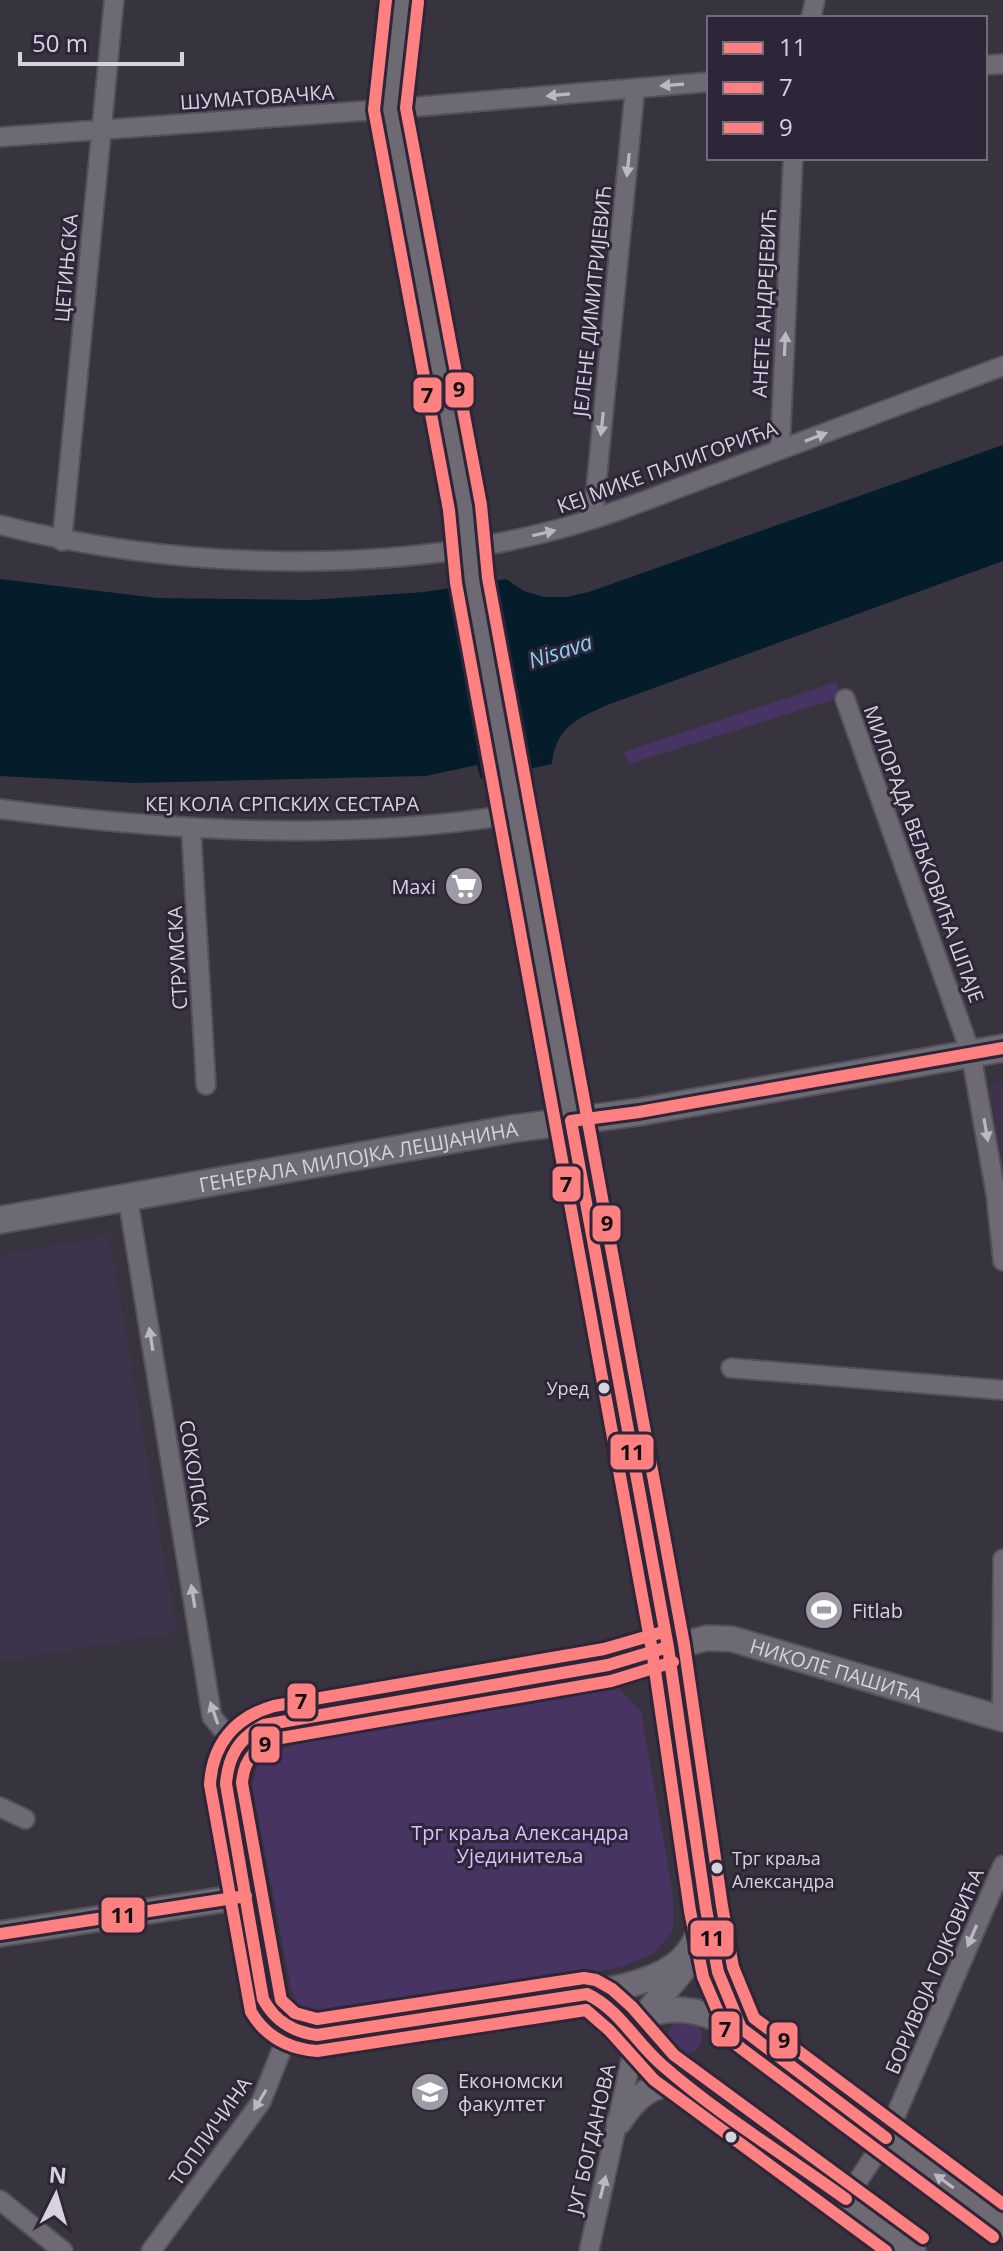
<svg xmlns="http://www.w3.org/2000/svg" width="1003" height="2251" viewBox="0 0 1003 2251" font-family="'Open Sans',sans-serif">
<style>
.built{fill:#3d344c}
.green{fill:#483463}
.water{fill:#051d2a}
.pier{fill:#38343f}
.lines{fill:none;stroke-linecap:round;stroke-linejoin:round}
.minor-casing{stroke:#54515a;stroke-width:22}
.tertiary-casing{stroke:#54515a;stroke-width:28}
.secondary-casing{stroke:#54515a;stroke-width:30}
.minor{stroke:#6e6a73;stroke-width:18}
.tertiary{stroke:#6e6a73;stroke-width:24}
.secondary{stroke:#6e6a73;stroke-width:26}
.bus-1-casing{stroke:#2d2638;stroke-width:18}
.bus-2-casing{stroke:#2d2638;stroke-width:18}
.bus-3-casing{stroke:#2d2638;stroke-width:18}
.bus-1{stroke:#ff8080;stroke-width:12}
.bus-2{stroke:#ff8080;stroke-width:12}
.bus-3{stroke:#ff8080;stroke-width:12}
.oneway{fill:#bcb8c3}
.bus-dot{fill:#d6d2de;stroke:#2d2638;stroke-width:3}
.labels{text-anchor:middle;dominant-baseline:central;stroke-width:6;stroke-linejoin:round;paint-order:stroke}
.bus-label{font-size:18px;fill:#d6d2de;stroke:#2d2638;text-anchor:end}
.street-label{font-size:20px;fill:#d6d2de;stroke:#2d2638}
.poi-label{font-size:20px;fill:#d6d2de;stroke:#2d2638;text-anchor:start}
.park-label{font-size:20px;fill:#d7c0fb;stroke:#2d2638}
.water-label{font-size:22px;font-style:italic;fill:#8acef1;stroke:#2d2638}
.line-badge{stroke:#2d2638;stroke-width:3}
.pale-badge-label{font-size:22px;text-anchor:middle;font-weight:bold;fill:#111}
</style>
<rect width="100%" height="100%" fill="#38343f"/>
<path class="built" d="M1003,1083V1171L989,1086Z
M109,1235L177,1633L0,1662V1255Z"/>
<path class="green" d="M836,682L841,697L629,764L624,752Z
M614,1683L641,1712L673,1895V1931L654,1953L622,1967L322,2019L299,2008L291,1988L252,1784L259,1761L273,1749Z
M668 2037a17 17 0 1 1 34 0a17 17 0 1 1-34 0Z"/>
<path class="water" d="M1003,445V561L610,704C578,718 556,726 552,764L481,779L477,765L426,776L134,783L0,776V579L157,598L310,600L424,592L506,579L524,591L544,597H566L589,592Z"/>
<path class="pier" d="M494,577L529,773L483,781L448,584Z"/>
<g class="lines">
<defs>
<path id="minor" d="M811,18L815,0
M985,65L1003,64
M0,137L390,109L709,82
M780,450L793,158
M593,519L635,88
M0,525C173,569 385,576 559,529C611,515 662,494 713,475C810,439 906,402 1003,366
M62,541L114,0
M845,699L971,1054L996,1195L1003,1261
M0,809C168,831 347,842 516,814
M191,828L206,1085
M128,1199L212,1717L223,1730L239,1744
M731,1368L1003,1390
M1002,1719L1003,1559
M0,1807L25,1819
M846,2199L886,2138L1003,1865
M0,2200L63,2251
M151,2251L261,2102L290,2029
M589,2251L636,2037"/>
<g id="tertiary">
<path d="M571,1121L668,1647L706,1909C700,1936 690,1959 664,1972C634,1988 586,1994 552,1999C474,2013 395,2024 317,2035C293,2034 273,2022 263,1999L226,1784C226,1751 246,1729 277,1722L608,1665L668,1647"/>
<path id="s1" d="M668,1648L707,1638L732,1639L1003,1719"/>
<path d="M707,1915L718,1972L741,2028L1003,2224"/>
<path d="M0,1934L246,1896"/>
<path d="M587,1994C622,2008 638,2045 666,2068C696,2093 729,2115 760,2137C812,2174 863,2212 913,2251"/>
<path d="M644,2016C679,2002 709,2014 741,2028"/>
<path d="M636,2037L644,2016L687,1965"/>
<path d="M619,2122C636,2096 652,2082 684,2083"/>
</g>
<g id="secondary">
<path d="M402,0L390,109L465,508L472,580L571,1121"/>
<path id="s2" d="M0,1220L511,1129L639,1112L1003,1048"/>
</g>
</defs>
<use href="#minor" class="minor-casing"/>
<use href="#tertiary" class="tertiary-casing"/>
<use href="#secondary" class="secondary-casing"/>
<use href="#minor" class="minor"/>
<use href="#tertiary" class="tertiary"/>
<use href="#secondary" class="secondary"/>
<defs>
<path id="bus-1" d="M571,1121L668,1647L706,1909L718,1972L741,2028L886,2138
M571,1121L639,1112L1003,1048
M0,1934L246,1896
M587,1994L317,2035C292,2032 275,2021 263,1999L226,1784C228,1756 239,1738 264,1725L608,1665L668,1647
M587,1994C620,2010 635,2042 662,2065C719,2115 785,2155 846,2199"/>
<path id="bus-2" d="M386,0L374,110L449,510L456,583L652,1650L690,1911L703,1977L730,2040L993,2237
M663,1632L604,1649L274,1706C235,1717 212,1744 210,1785L251,2012C266,2037 289,2049 317,2051L586,2010L609,2030L654,2080L886,2251"/>
<path id="bus-3" d="M418,2L406,108L481,505L488,578L684,1644L722,1906L733,1967L754,2018L1003,2204
M673,1662L611,1681L281,1738C257,1745 244,1758 242,1783L281,2000L295,2013L317,2019L584,1978L596,1980L612,1989L632,2007L674,2055L923,2238"/>
</defs>
<use href="#bus-1" class="bus-1-casing"/>
<use href="#bus-2" class="bus-2-casing"/>
<use href="#bus-3" class="bus-3-casing"/>
<use href="#bus-1" class="bus-1"/>
<use href="#bus-2" class="bus-2"/>
<use href="#bus-3" class="bus-3"/>
</g>
<defs><path id="oneway-solid" d="M-6-.8H1V-3.2L6.5 0L1 3.2V.8H-6Z" transform="scale(2)"/></defs>
<g class="oneway">
<use href="#oneway-solid" transform="translate(672 85) rotate(176)"/>
<use href="#oneway-solid" transform="translate(558 95) rotate(175)"/>
<use href="#oneway-solid" transform="translate(628 165) rotate(96)"/>
<use href="#oneway-solid" transform="translate(785 344) rotate(-87)"/>
<use href="#oneway-solid" transform="translate(602 424) rotate(96)"/>
<use href="#oneway-solid" transform="translate(816 437) rotate(-21)"/>
<use href="#oneway-solid" transform="translate(544 533) rotate(-13)"/>
<use href="#oneway-solid" transform="translate(986 1130) rotate(80)"/>
<use href="#oneway-solid" transform="translate(151 1339) rotate(-99)"/>
<use href="#oneway-solid" transform="translate(193 1596) rotate(-99)"/>
<use href="#oneway-solid" transform="translate(214 1713) rotate(-109)"/>
<use href="#oneway-solid" transform="translate(972 1936) rotate(113)"/>
<use href="#oneway-solid" transform="translate(260 2100) rotate(121)"/>
<use href="#oneway-solid" transform="translate(944 2181) rotate(-144)"/>
<use href="#oneway-solid" transform="translate(603 2187) rotate(-76)"/>
</g>
<defs>
<symbol id="supermarket-disc" viewBox="-11 -11 22 22"><circle r="9.5" fill="#9f9ba6" stroke="#2d2638"/><path d="M-6-5.5h2.5l.6 2H6L4.5 2H-2.5L-4.4-4H-6ZM-1.5 3.2a1.3 1.3 0 1 0 .1 0ZM3 3.2a1.3 1.3 0 1 0 .1 0Z" fill="#fff"/></symbol>
<symbol id="stadium-disc" viewBox="-11 -11 22 22"><circle r="9.5" fill="#9f9ba6" stroke="#2d2638"/><path d="M0-5a6.5 5 0 1 0 0 10a6.5 5 0 1 0 0-10ZM-3.5-1.8h7v3.6h-7Z" fill="#fff"/></symbol>
<symbol id="university-disc" viewBox="-11 -11 22 22"><circle r="9.5" fill="#9f9ba6" stroke="#2d2638"/><path d="M0-5L7-2L0 1L-7-2ZM-4 1L0 2.5L4 1V4Q0 6-4 4Z" fill="#fff"/></symbol>
</defs>
<g fill-rule="evenodd">
<use href="#supermarket-disc" x="442" y="864" width="44" height="44"/>
<use href="#stadium-disc" x="802" y="1588" width="44" height="44"/>
<use href="#university-disc" x="408" y="2070" width="44" height="44"/>
</g>
<g class="bus-dot">
<circle cx="604" cy="1388" r="7"/>
<circle cx="717" cy="1868" r="7"/>
<circle cx="731" cy="2137" r="7"/>
</g>
<g class="labels">
<g class="bus-label">
<text x="589" y="1388">Уред</text>
<text x="732" y="1858" text-anchor="start">Трг краља<tspan x="732" dy="23">Александра</tspan></text>
</g>
<g class="street-label">
<text transform="translate(257 97) rotate(-4)">ШУМАТОВАЧКА</text>
<text transform="translate(66 268) rotate(-85)">ЦЕТИЊСКА</text>
<text transform="translate(592 301) rotate(-84)">ЈЕЛЕНЕ ДИМИТРИЈЕВИЋ</text>
<text transform="translate(764 303) rotate(-87)">АНЕТЕ АНДРЕЈЕВИЋ</text>
<text transform="translate(667 467) rotate(-20)">КЕЈ МИКЕ ПАЛИГОРИЋА</text>
<text x="282" y="803">КЕЈ КОЛА СРПСКИХ СЕСТАРА</text>
<text transform="translate(924 854) rotate(70)">МИЛОРАДА ВЕЉКОВИЋА ШПАЈЕ</text>
<text transform="translate(177 958) rotate(-93)">СТРУМСКА</text>
<text stroke="none"><textPath href="#s2" startOffset="364">ГЕНЕРАЛА МИЛОЈКА ЛЕШЈАНИНА</textPath></text>
<text transform="translate(195 1473) rotate(81)">СОКОЛСКА</text>
<text stroke="none"><textPath href="#s1" startOffset="174">НИКОЛЕ ПАШИЋА</textPath></text>
<text transform="translate(934 1971) rotate(-67)">БОРИВОЈА ГОЈКОВИЋА</text>
<text transform="translate(210 2131) rotate(-55)">ТОПЛИЧИНА</text>
<text transform="translate(591 2139) rotate(-77)">ЈУГ БОГДАНОВА</text>
</g>
<g class="poi-label">
<text x="436" y="886" text-anchor="end">Maxi</text>
<text x="852" y="1610">Fitlab</text>
<text x="458" y="2080">Економски<tspan x="458" dy="23">факултет</tspan></text>
</g>
<g class="park-label">
<text x="520" y="1832">Трг краља Александра<tspan x="520" dy="23">Ујединитеља</tspan></text>
</g>
<g class="water-label">
<text transform="translate(560 650) rotate(-18)">Nisava</text>
</g>
</g>
<g class="line-badge">
<rect x="444" y="371" width="31" height="38" rx="8" fill="#ff8080"/>
<rect x="412" y="376" width="31" height="38" rx="8" fill="#ff8080"/>
<rect x="551" y="1165" width="31" height="38" rx="8" fill="#ff8080"/>
<rect x="591" y="1204" width="31" height="39" rx="8" fill="#ff8080"/>
<rect x="609" y="1433" width="46" height="38" rx="8" fill="#ff8080"/>
<rect x="286" y="1682" width="31" height="38" rx="8" fill="#ff8080"/>
<rect x="250" y="1725" width="31" height="39" rx="8" fill="#ff8080"/>
<rect x="100" y="1896" width="46" height="38" rx="8" fill="#ff8080"/>
<rect x="689" y="1919" width="46" height="39" rx="8" fill="#ff8080"/>
<rect x="710" y="2010" width="31" height="38" rx="8" fill="#ff8080"/>
<rect x="768" y="2021" width="31" height="39" rx="8" fill="#ff8080"/>
</g>
<g class="pale-badge-label">
<text x="459" y="397">9</text>
<text x="427" y="403">7</text>
<text x="566" y="1192">7</text>
<text x="607" y="1231">9</text>
<text x="632" y="1460">11</text>
<text x="301" y="1709">7</text>
<text x="265" y="1752">9</text>
<text x="123" y="1923">11</text>
<text x="712" y="1946">11</text>
<text x="725" y="2037">7</text>
<text x="784" y="2048">9</text>
</g>
<rect x="707" y="16" width="280" height="144" fill="#2d2638" stroke="#716b7a" stroke-width="2"/>
<rect x="723" y="42" width="40" height="12" fill="#ff8080" stroke="#716b7a" stroke-width="2"/>
<text x="779" y="56" font-size="24" fill="#d6d2de">11</text>
<rect x="723" y="82" width="40" height="12" fill="#ff8080" stroke="#716b7a" stroke-width="2"/>
<text x="779" y="96" font-size="24" fill="#d6d2de">7</text>
<rect x="723" y="122" width="40" height="12" fill="#ff8080" stroke="#716b7a" stroke-width="2"/>
<text x="779" y="136" font-size="24" fill="#d6d2de">9</text>
<g transform="translate(56 2195) rotate(5)" stroke="#2d2638" stroke-width="6" paint-order="stroke">
<path d="M0-6L14 30L0 20L-14 30Z" fill="#d6d2de"/>
<text y="-12" font-size="22" font-weight="bold" text-anchor="middle" fill="#d6d2de">N</text>
</g>
<path d="M20 52v12h162v-12" fill="none" stroke="#d6d2de" stroke-width="4"/>
<text x="32" y="52" font-size="24" fill="#d6d2de" stroke="#2d2638" stroke-width="6" paint-order="stroke">50 m</text>
</svg>
